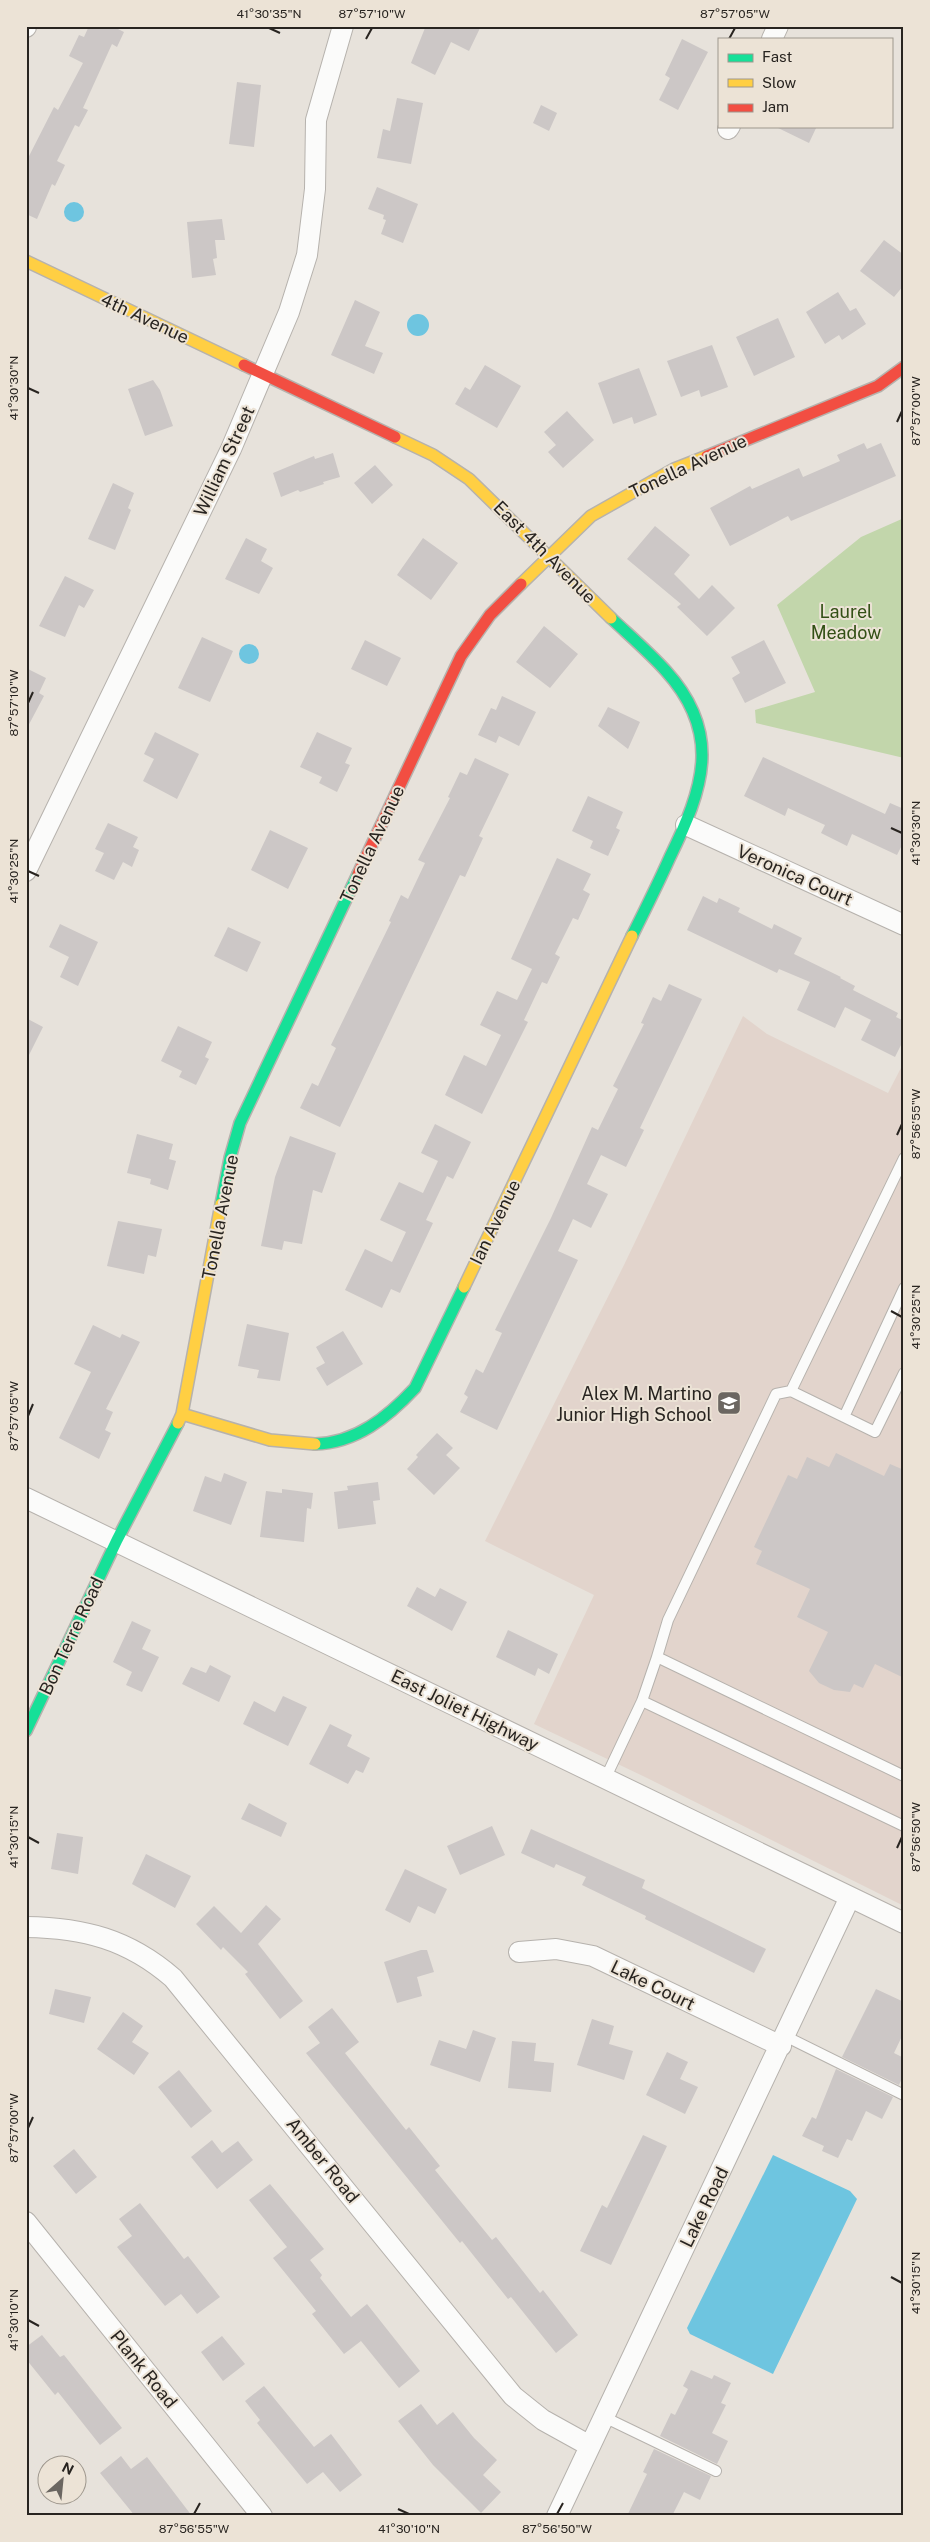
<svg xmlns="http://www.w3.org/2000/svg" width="930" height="2542" viewBox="0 0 930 2542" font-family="'Public Sans',sans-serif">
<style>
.education{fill:#e2d4cc}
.green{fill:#c2d6ab}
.water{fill:#6ec5e0}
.building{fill:#ccc7c6}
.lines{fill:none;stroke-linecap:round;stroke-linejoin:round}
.lane-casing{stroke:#b6b2ad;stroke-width:12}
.street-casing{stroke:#b6b2ad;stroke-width:22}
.fast-casing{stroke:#b6b2ad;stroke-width:14}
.slow-casing{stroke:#b6b2ad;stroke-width:14}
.jam-casing{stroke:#b6b2ad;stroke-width:14}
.lane{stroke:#fbfbfa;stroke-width:10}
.street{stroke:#fbfbfa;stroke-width:20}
.fast{stroke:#16e098;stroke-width:11}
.slow{stroke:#ffcf43;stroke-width:11}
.jam{stroke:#f24e42;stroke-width:11}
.ticks{fill:none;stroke:#282420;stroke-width:2}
.labels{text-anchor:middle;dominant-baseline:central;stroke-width:4;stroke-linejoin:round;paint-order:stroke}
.street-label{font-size:18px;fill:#282420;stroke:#ece3d6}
.park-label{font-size:18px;fill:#335016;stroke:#ece3d6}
.poi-label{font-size:18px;fill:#282420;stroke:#ece3d6;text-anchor:end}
.neatline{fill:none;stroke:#282420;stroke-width:2}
.ticks-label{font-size:12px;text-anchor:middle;fill:#282420}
</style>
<rect width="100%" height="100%" fill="#e7e2db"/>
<path class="education" d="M743,1016L767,1034L888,1093L904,1062V1906L645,1777L534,1724L594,1595L485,1541L624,1265Z"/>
<path class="green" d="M904,518V758L756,723L755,710L815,692L777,605L861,537Z"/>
<path class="water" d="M64 212a10 10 0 1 1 20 0a10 10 0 1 1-20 0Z
M407 325a11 11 0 1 1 22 0a11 11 0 1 1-22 0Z
M239 654a10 10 0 1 1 20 0a10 10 0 1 1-20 0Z
M773,2155L850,2191L857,2199L773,2374L690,2334L687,2328Z"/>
<path class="building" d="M89,26H112L124,32L117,47L112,44L83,108L88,110L79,127L75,125L57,161L65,165L55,186L52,184L37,219L26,214V162L54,107L58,110L83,63L69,56L79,35L84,37Z
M423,26H481L469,51L451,42L435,75L411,63L425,28Z
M682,39L708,52L678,110L659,100L670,78L665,75Z
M237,82L261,85L254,147L229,144Z
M397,98L423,103L411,164L377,158L383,129L390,131Z
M541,105L557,113L549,131L533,123Z
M774,126H817L809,143Z
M377,187L418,204L403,243L381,234L386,220L383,219L384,215L368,209Z
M222,219L225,240H215L217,258L213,259L216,275L192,278L187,222Z
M884,240L904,255V285L894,297L860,271Z
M838,292L850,311L856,308L866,324L842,340L839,335L825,344L806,312Z
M355,300L380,312L365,346L383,353L374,374L331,355Z
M778,318L795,357L754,376L736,337Z
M712,345L728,387L701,397L699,390L681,397L667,361Z
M485,365L521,386L497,428L455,404L465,387L470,390Z
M639,368L657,415L634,424L632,417L613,424L598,383Z
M153,380L160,390L173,426L145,436L128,389Z
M567,411L594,440L563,468L548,452L556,445L544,432Z
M864,443L867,449L881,443L896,476L791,521L788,516L730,546L710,508L750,486L752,489L799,468L803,477L840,461L837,455Z
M333,453L340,477L323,482L324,484L300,492L298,490L281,497L273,473L314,456L315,459Z
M375,465L393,485L372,504L354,483Z
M113,483L134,493L128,508L131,510L115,550L88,539Z
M655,526L690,555L674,574L699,599L712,585L735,608L707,636L677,607L681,604L627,559Z
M246,538L267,549L261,561L273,568L259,594L225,579Z
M423,538L458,563L431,600L397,575Z
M65,576L94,590L84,608L79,605L65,637L39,626Z
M544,626L578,654L550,688L516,662Z
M202,637L233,651L210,702L178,688Z
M365,640L401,658L387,686L351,669Z
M764,640L786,683L745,703L732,678L740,673L731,657Z
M26,668L46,678L39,693L44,696L26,730Z
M502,696L536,712L519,746L499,736L496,743L478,735L491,708L496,710Z
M608,707L640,722L628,749L598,726Z
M155,732L199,754L177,799L143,781L154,759L144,754Z
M317,732L352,748L345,763L350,765L337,792L319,783L322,777L300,767Z
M763,757L885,814L890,803L904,809V841L897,855L852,834L847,846L821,833L825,825L788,808L785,816L744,796Z
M475,758L509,774L479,836L483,838L465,877L460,875L340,1127L300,1108L312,1083L318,1086L336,1048L331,1045L391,922L389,921L401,895L408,899L425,863L418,860L450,798L448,797L460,772L467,775Z
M588,796L623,812L616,828L620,830L608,856L590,848L593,841L572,831Z
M108,823L138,837L133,847L139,850L132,867L123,862L114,880L95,871L104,853L95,849Z
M270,830L308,848L288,889L251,870Z
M557,858L591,874L583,890L590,894L578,920L573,918L555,954L560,957L547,984L542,982L524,1020L528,1022L482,1114L445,1095L464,1055L486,1066L501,1035L480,1025L497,991L517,1000L532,969L511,959Z
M703,896L717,903L719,898L740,908L738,912L772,929L774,924L802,938L794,954L841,977L840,978L855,986L853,990L898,1013L896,1017L904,1021V1039L895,1057L861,1040L871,1020L845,1007L835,1028L797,1010L810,982L779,969L777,973L687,930Z
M60,924L98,942L78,986L60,977L69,957L49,947Z
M228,927L261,942L247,972L214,956Z
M669,984L702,999L640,1128L644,1130L626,1167L601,1155L587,1184L608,1194L591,1228L573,1219L558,1251L578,1260L497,1430L460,1412L468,1397L464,1394L476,1369L483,1373L502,1333L495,1330L551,1218L592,1127L598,1130L618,1089L613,1086L644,1024L641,1023L653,997L661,1001Z
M26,1018L43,1027L26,1061Z
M178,1026L212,1042L205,1057L209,1059L196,1085L179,1077L182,1071L161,1061Z
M435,1124L471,1142L453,1179L447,1176L426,1220L433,1223L400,1293L391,1289L382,1308L345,1290L365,1249L392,1262L406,1232L380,1220L399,1182L423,1193L438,1161L421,1153Z
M137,1134L173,1144L169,1159L176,1161L168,1190L150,1184L151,1179L127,1173Z
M290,1136L336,1153L322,1193L313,1190L302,1244L284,1241L282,1250L261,1246L275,1177Z
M118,1221L162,1229L156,1257L148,1255L144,1274L107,1266Z
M247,1324L289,1333L280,1381L257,1378L259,1370L238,1366Z
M93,1325L120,1338L122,1334L140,1342L106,1409L113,1412L105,1430L111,1433L99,1459L59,1438L91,1372L74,1364Z
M343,1331L363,1364L327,1386L316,1368L325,1363L316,1347Z
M437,1433L453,1448L446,1455L460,1468L434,1495L407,1469L418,1457L416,1455Z
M836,1453L884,1476L890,1464L904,1470V1678L875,1664L863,1688L854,1684L850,1692L834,1690L819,1683L809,1671L828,1632L797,1617L810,1589L756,1564L762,1551L754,1547L788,1475L797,1479L807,1457L829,1467Z
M224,1473L247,1482L231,1525L193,1511L205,1476L221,1482Z
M378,1482L380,1500L373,1501L376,1524L338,1529L334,1492L348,1490L347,1486Z
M282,1489L313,1493L311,1509L307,1508L304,1542L260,1537L266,1491L282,1493Z
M417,1587L435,1597L440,1588L467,1602L452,1631L407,1606Z
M132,1621L151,1630L142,1649L159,1657L142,1692L126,1685L132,1672L113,1662Z
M508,1630L558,1654L549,1674L538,1668L535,1676L496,1657Z
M210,1665L231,1676L219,1702L182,1684L191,1667L206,1673Z
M283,1696L307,1707L288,1746L243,1724L254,1701L275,1712Z
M330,1724L352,1735L347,1746L370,1758L363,1773L356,1770L348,1784L309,1764Z
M249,1803L287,1823L281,1837L241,1819Z
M492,1826L505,1855L460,1875L447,1846Z
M531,1829L645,1880L642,1888L766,1949L754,1973L645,1919L646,1916L582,1885L586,1877L556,1864L554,1868L521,1853Z
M57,1833L83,1837L78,1874L51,1869Z
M146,1854L191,1876L175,1908L132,1884Z
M405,1869L447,1889L435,1914L418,1906L410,1923L385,1910Z
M266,1905L281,1919L258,1944L303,2001L280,2019L245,1974L248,1972L223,1947L221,1950L196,1924L214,1906L241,1933Z
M421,1950H427L434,1972L417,1977L422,1996L397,2003L384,1962Z
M55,1989L91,1997L84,2023L49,2014Z
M876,1989L904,2002V2032L894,2053L904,2058V2074L899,2085L842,2057Z
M332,2008L359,2042L345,2053L406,2130L409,2127L440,2166L435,2170L492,2240L496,2237L540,2293L543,2290L578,2335L556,2353L511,2297L508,2299L462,2241L460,2243L306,2053L320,2043L308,2027Z
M123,2012L143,2026L132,2042L149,2053L134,2075L97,2049Z
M592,2019L614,2026L609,2044L633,2051L624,2080L577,2065Z
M473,2030L496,2038L480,2082L430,2065L439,2040L466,2049Z
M512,2041L536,2043L534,2061L554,2063L551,2092L508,2088Z
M667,2052L688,2062L680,2079L698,2087L685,2114L646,2095Z
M836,2069L893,2097L882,2119L866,2111L852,2141L847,2139L838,2158L822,2151L824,2146L802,2136L812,2117L816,2119Z
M179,2070L212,2111L191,2128L158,2087Z
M643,2135L667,2146L611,2265L580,2251L602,2205L607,2208Z
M212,2140L222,2153L238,2141L253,2160L217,2189L191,2157Z
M74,2149L97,2177L76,2194L53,2166Z
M270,2184L324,2249L310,2260L322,2275L320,2278L351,2317L367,2304L420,2371L399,2388L361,2341L344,2354L312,2314L316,2311L273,2258L287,2247L249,2200Z
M140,2203L184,2259L188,2256L220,2297L197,2314L181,2294L165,2306L117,2247L132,2236L119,2219Z
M42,2335L60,2357L64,2355L122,2428L100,2445L58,2392L55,2395L26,2359V2347Z
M222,2336L245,2364L223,2381L201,2352Z
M691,2370L712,2379L714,2375L731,2383L721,2403L726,2405L712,2433L728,2441L717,2464L660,2436L671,2413L675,2415L688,2389L683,2386Z
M264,2386L314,2447L331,2434L362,2475L340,2492L323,2472L307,2484L257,2423L260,2420L245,2401Z
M421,2404L437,2425L453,2412L474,2438L497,2460L483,2475L501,2492L481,2513L433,2465L398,2421Z
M654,2449L711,2476L700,2500L684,2492L672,2516H627L647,2474L643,2472Z
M121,2456L131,2469L147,2457L192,2516H135L100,2473Z"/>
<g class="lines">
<defs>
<path id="lane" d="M904,1373L875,1432L791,1391L776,1394L668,1620L657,1657L904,1776
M791,1391L904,1158
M844,1417L904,1288
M642,1701L904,1826
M606,1777L642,1701L657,1657
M785,2036L904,2095
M604,2417L716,2471"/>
<path id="street" d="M26,27V26
M772,39L778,26
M728,129L730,126
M686,825L904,925
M26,871L231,449L289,312L307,255L315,189L316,120L343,26
M26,1498L904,1923
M26,1927C84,1928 128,1939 173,1978L513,2396L543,2420L590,2446
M519,1952L556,1949L593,1956L781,2046
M26,2222L262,2516
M557,2516L850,1897"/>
<path id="fast" d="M611,618C629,635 649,652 666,671C723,734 703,789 670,857C658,884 645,910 632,936
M221,1204L230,1158L240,1123L358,874
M315,1444C356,1443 388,1417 415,1388L464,1287
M26,1731L117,1540L178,1423"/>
<path id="slow" d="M26,261L244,365
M395,437L433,455L469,479L611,618
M521,584L591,516L674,469L707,456
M464,1287L632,936
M182,1414L270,1440L315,1444
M178,1423L182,1414L221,1204"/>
<path id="jam" d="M244,365L395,437
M707,456L878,386L904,367
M358,874L461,656L490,615L521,584"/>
</defs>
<use href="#lane" class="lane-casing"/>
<use href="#street" class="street-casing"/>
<use href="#fast" class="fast-casing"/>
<use href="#slow" class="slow-casing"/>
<use href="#jam" class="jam-casing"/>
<use href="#lane" class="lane"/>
<use href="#street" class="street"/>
<use href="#fast" class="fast"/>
<use href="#slow" class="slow"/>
<use href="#jam" class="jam"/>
</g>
<path class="ticks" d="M269,28L280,33M366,39L372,28M729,39L735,28M28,388L39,393M897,422L902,411M28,703L33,692M891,828L902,833M28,871L39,876M897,1135L902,1124M891,1311L902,1317M28,1416L33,1404M28,1837L39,1843M897,1848L902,1837M28,2128L33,2117M891,2277L902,2283M28,2320L39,2326M398,2509L409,2514M194,2514L200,2503M557,2514L563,2503"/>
<defs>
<symbol id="school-square" viewBox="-11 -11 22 22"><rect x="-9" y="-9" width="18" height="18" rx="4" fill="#6b6661" stroke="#ece3d6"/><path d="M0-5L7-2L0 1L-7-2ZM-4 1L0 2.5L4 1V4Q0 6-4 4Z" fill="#fff"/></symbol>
</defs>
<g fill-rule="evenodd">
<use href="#school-square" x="715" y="1389" width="28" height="28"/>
</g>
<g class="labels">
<g class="street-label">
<text transform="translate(145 318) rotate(25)">4th Avenue</text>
<text transform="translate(224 461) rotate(-65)">William Street</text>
<text transform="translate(688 466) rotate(-25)">Tonella Avenue</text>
<text transform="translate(545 552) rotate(45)">East 4th Avenue</text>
<text transform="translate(372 844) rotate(-65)">Tonella Avenue</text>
<text transform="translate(795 875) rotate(24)">Veronica Court</text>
<text transform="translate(220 1217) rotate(-79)">Tonella Avenue</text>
<text transform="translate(495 1222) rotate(-64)">Ian Avenue</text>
<text transform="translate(71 1636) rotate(-65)">Bon Terre Road</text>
<text transform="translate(465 1710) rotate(26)">East Joliet Highway</text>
<text transform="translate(653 1985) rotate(26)">Lake Court</text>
<text transform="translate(323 2160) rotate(51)">Amber Road</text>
<text transform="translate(704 2207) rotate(-64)">Lake Road</text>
<text transform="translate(144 2369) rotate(51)">Plank Road</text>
</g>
<g class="park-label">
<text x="846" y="611">Laurel<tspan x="846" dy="21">Meadow</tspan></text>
</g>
<g class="poi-label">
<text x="712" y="1393">Alex M. Martino<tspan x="712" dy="21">Junior High School</tspan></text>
</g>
</g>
<rect width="930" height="2542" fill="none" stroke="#ece3d6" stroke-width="55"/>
<rect x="718" y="38" width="175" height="90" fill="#ece3d6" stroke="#9e978d"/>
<rect x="728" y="54" width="25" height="8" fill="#16e098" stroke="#9e978d"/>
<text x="762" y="62" font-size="15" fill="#282420">Fast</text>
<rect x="728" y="79" width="25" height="8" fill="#ffcf43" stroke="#9e978d"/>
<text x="762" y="88" font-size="15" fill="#282420">Slow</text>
<rect x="728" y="104" width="25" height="8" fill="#f24e42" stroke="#9e978d"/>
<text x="762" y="112" font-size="15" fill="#282420">Jam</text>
<g transform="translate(62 2480) rotate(27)"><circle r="24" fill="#ece3d6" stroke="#9e978d"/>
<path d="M0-4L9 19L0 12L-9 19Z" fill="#6b6661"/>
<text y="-8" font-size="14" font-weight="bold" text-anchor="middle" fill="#282420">N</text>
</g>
<rect x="28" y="28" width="874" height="2486" class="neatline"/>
<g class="ticks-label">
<text x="269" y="18">41°30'35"N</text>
<text x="372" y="18">87°57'10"W</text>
<text x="735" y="18">87°57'05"W</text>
<text transform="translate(14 388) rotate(-90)" y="4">41°30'30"N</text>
<text transform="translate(916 411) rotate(-90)" y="4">87°57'00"W</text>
<text transform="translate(14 703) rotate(-90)" y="4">87°57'10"W</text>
<text transform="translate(916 833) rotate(-90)" y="4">41°30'30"N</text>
<text transform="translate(14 871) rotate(-90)" y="4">41°30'25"N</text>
<text transform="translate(916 1124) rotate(-90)" y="4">87°56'55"W</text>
<text transform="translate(916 1317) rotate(-90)" y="4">41°30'25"N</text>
<text transform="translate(14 1416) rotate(-90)" y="4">87°57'05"W</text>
<text transform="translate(916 1837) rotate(-90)" y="4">87°56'50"W</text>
<text transform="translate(14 1837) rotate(-90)" y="4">41°30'15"N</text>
<text transform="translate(14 2128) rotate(-90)" y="4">87°57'00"W</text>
<text transform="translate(916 2283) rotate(-90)" y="4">41°30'15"N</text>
<text transform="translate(14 2320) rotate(-90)" y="4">41°30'10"N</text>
<text x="194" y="2533">87°56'55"W</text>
<text x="409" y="2533">41°30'10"N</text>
<text x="557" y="2533">87°56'50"W</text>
</g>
</svg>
